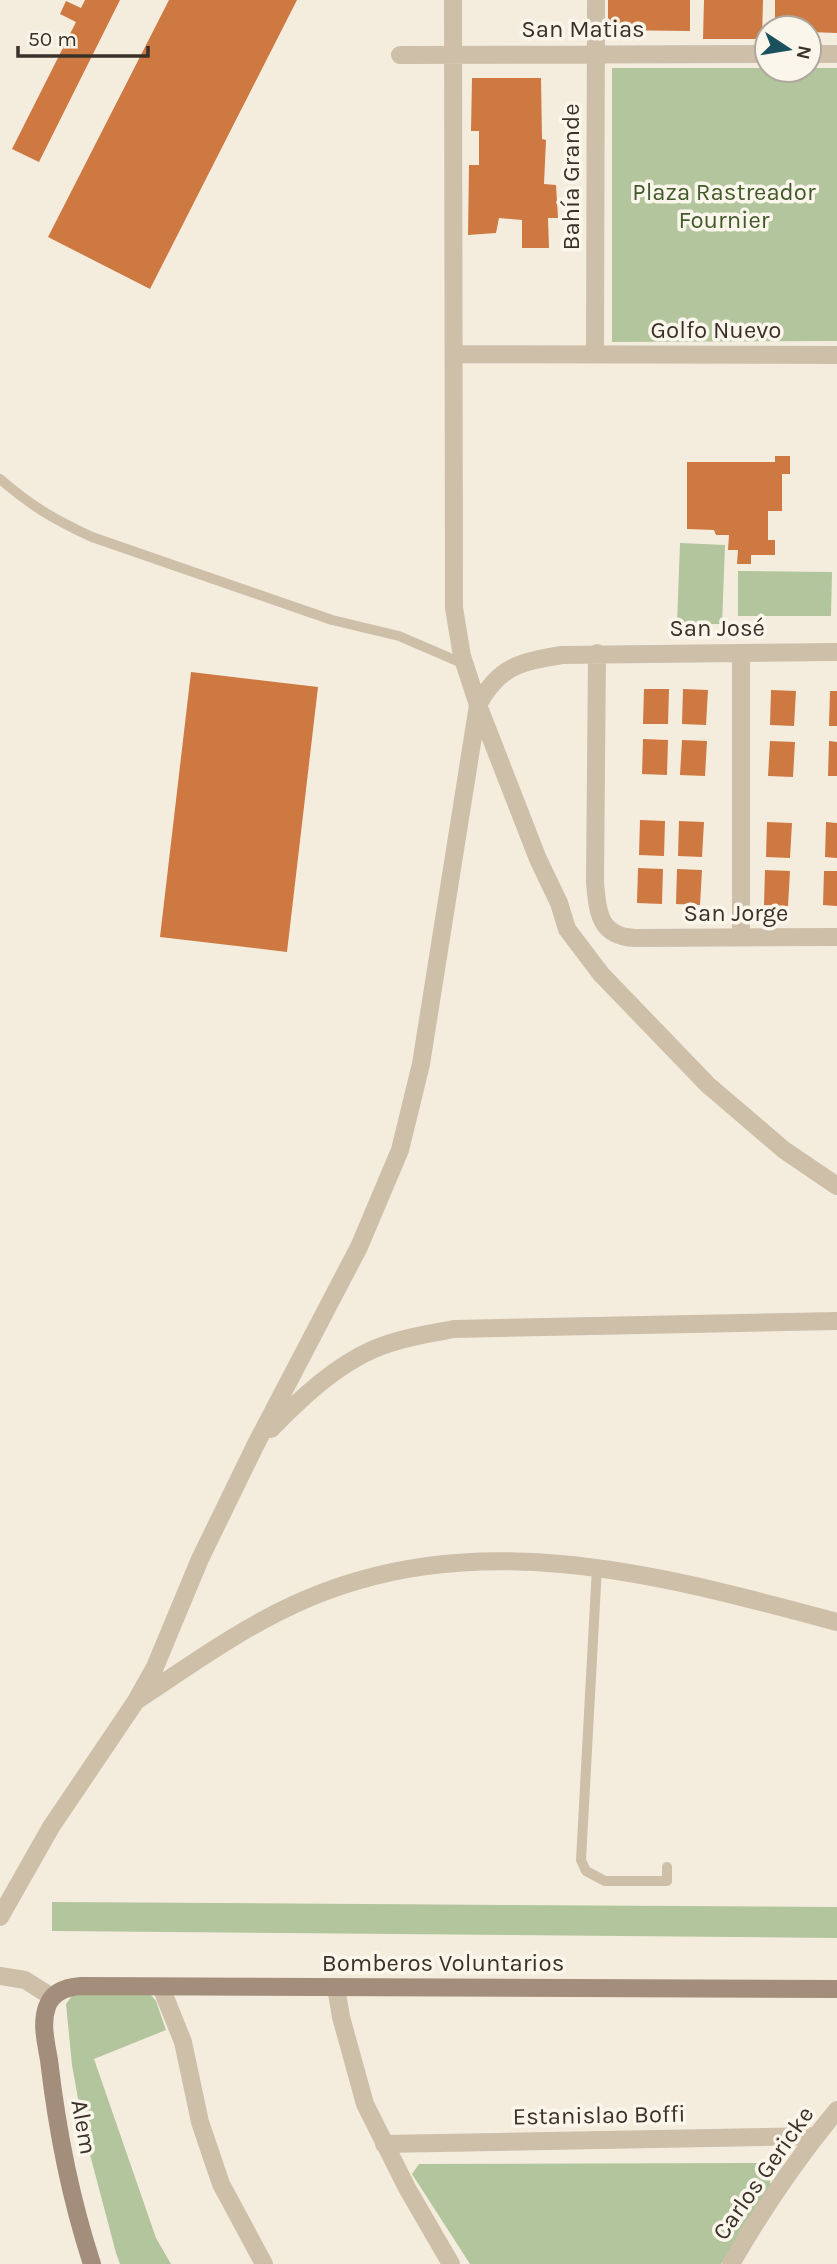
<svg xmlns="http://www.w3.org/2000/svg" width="837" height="2264" viewBox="0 0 837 2264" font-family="Karla,sans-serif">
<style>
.green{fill:#b2c59c}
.building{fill:#ce7842}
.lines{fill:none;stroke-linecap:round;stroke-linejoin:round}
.service{stroke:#cebfa9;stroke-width:10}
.minor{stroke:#cebfa9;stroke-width:18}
.secondary{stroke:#a28e7a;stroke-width:18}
.labels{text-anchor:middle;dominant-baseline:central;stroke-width:7;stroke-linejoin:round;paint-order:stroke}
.street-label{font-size:24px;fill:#3a3129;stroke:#fbf6eb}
.park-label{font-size:24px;fill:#425b2b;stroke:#fbf6eb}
</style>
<rect width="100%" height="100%" fill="#f4edde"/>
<path class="green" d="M612,68H767V70H809V68H837V341L612,342Z
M680,543L725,545L722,624H677Z
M738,571L832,572L831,616H738Z
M52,1902L837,1907V1938L52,1931Z
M74,1993L151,1995L156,2001L166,2030L94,2059L156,2238L171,2264H120L116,2253L84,2132L72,2065L66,2004Z
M764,2163L772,2187L721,2264H470L412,2174L419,2164Z"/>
<path class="building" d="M85,0H120L39,162L12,149L76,22L60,14L66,1L81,8Z
M169,0H297L150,289L48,237Z
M608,0H690V31L608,30Z
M704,0H763L762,39H703Z
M775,0H837V33L809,32V28H775Z
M472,78H541L542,139L546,140L544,184L556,185L558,218H548L549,248H522V220L499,218L496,233L468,235L469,165H479V131H471Z
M775,456H790V474H782V511H768V540H775V555H751V564H737L738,550H728L729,535H716L714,530L687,529V462H775Z
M191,672L318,687L287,952L160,937Z
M644,689H669L668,724H643Z
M683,689L708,690L706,725L682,724Z
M771,690L796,691L794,726L770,725Z
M830,691H837V726H829Z
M643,739L668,740L667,775L642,774Z
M682,740L707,741L705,776L680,775Z
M770,741L795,742L793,777L768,776Z
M829,741L837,742V776H828Z
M640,820L665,821L664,856L639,855Z
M679,821L704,822L702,857L678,856Z
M767,822L792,823L790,858L766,857Z
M826,822L837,823V858L825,857Z
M638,868L663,869L662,904L637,903Z
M677,869L702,870L700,905L676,904Z
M765,870L790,871L788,906L764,905Z
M824,871H837V906L823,905Z"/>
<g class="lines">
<path class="service" d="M0,479C31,506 55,520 92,537L332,620L399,636L464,664
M597,1567L581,1860L586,1871L605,1881H667V1867"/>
<path class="minor" d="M453,0L454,608L462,656L478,705L538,859L559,903L567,929L601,974L708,1085L784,1150L837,1186
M809,54H837
M400,55L767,54
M454,354L837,355
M595,354L596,0
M597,653L595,883C598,913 599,936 635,938L837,937
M741,653V937
M271,1429C301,1398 335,1366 374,1349C400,1338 427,1334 454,1329L837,1321
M139,1699C189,1666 239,1630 293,1605C471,1522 658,1574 837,1622
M0,1917L51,1827L136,1701L155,1667L200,1559L256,1444L359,1247L400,1150L421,1064L478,705C499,666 520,662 562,655L837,652
M0,1976L25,1980L52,1997
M161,1987L183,2042L200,2122L221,2184L264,2264
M336,1987L341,2017L365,2104L407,2188L451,2264
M384,2144L816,2136
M731,2264C762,2210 798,2157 837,2110"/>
<path class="secondary" d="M92,2264C70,2197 57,2129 49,2060C46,2043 41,2023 47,2007C52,1992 66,1987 81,1986L837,1989"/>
</g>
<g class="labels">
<g class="street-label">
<text x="583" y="29">San Matias</text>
<text transform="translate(571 177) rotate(-90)">Bahía Grande</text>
<text x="716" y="330">Golfo Nuevo</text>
<text x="717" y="628">San José</text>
<text x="736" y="913">San Jorge</text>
<text x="443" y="1963">Bomberos Voluntarios</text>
<text transform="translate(599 2115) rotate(-1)">Estanislao Boffi</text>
<text transform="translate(84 2127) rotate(80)">Alem</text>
<text transform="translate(763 2173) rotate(-55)">Carlos Gericke</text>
</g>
<g class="park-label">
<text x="724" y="192">Plaza Rastreador<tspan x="724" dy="28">Fournier</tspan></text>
</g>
</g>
<g transform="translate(788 49) rotate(102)"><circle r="33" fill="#fbf6eb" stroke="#aea79d" stroke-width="2"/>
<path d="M0-5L12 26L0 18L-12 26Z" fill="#1b515f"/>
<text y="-10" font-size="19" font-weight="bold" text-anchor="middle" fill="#3a3129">N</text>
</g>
<path d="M18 46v10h130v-10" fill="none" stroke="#3a3129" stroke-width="3.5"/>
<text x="28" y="46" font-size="21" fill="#3a3129" stroke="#fbf6eb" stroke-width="5" paint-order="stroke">50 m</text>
</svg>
